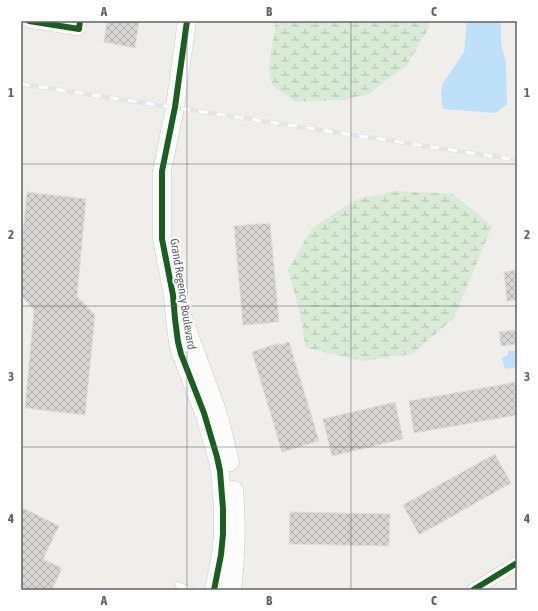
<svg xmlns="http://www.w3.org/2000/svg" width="538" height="611" viewBox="0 0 538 611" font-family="'Asap Condensed',sans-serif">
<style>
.wetland{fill:url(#wetland-marsh)}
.water{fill:#bfe0f9}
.building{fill:url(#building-cross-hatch);stroke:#deddd9}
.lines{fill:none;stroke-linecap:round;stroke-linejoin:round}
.lane-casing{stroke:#cbcccc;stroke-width:7}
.street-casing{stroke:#cbcccc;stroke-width:14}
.secondary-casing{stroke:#cacacb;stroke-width:19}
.lane{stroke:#fdfcfc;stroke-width:6}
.street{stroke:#fdfcfc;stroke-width:13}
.secondary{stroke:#fdfcfc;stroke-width:18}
.rail-casing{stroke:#e4e4e4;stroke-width:4.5}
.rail{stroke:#fff;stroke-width:3;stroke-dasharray:9;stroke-linecap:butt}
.cycleway-casing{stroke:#fff;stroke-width:8}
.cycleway{stroke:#1b5e20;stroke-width:6}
.grid{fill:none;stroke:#5f6368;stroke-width:1;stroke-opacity:0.55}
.labels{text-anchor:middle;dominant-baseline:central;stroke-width:4;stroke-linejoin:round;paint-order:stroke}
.street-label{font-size:12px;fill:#5f6368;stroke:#fff}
.neatline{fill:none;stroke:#5f6368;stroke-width:1.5}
.grid-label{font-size:13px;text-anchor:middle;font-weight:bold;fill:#5f6368}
</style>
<defs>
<pattern id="wetland-marsh" width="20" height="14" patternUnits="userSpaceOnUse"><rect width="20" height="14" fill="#d8ebd6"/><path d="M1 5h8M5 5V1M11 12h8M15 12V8" fill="none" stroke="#b2c2b1"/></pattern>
<pattern id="building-cross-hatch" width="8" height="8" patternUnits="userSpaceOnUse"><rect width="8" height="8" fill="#d6d5d3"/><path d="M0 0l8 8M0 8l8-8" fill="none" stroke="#b1b0af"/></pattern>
</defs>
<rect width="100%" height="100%" fill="#efeeea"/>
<path class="wetland" d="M275,21H430L429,28L407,65L369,94L342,100L296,102L273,86L268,71L275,29Z
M396,191L453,194L492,226L454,318L412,354L363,361L306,348L299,309L288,270L312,228L357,199Z"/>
<path class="water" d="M467,21H501V44L506,62L507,104L496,113L443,109L441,94L443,83L464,52Z
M517,350V367L505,369L502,358L508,355V351Z"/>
<path class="building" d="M107,21H139L135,48L104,42Z
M27,192L86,199L77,296L95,315L85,415L25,408L34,310L21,296V251Z
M270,223L279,322L243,325L234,226Z
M517,270V300L507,301L504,272Z
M517,330V344L501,346L499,332Z
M289,342L319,441L282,452L252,352L279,343V345Z
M517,382V415L414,433L409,401Z
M395,402L403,439L332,456L323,419Z
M495,454L511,483L419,535L403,505Z
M21,507L59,526L43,559L62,568L52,590H21Z
M290,512L390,514L389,546L289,544Z"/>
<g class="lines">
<defs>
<path id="lane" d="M178,585L190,590"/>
<path id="street" d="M29,21L79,29L80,21
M473,590L517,563"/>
<path id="secondary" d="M187,21L175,107L162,171V239L173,295L175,319L178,342L181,354L204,413L217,457L220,471L223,509V534L221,555L214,590
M180,310L215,405L221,424L230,462
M232,590C236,556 237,524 234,490"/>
</defs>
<use href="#lane" class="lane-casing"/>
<use href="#street" class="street-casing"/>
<use href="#secondary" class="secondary-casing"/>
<use href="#lane" class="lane"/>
<use href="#street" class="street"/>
<use href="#secondary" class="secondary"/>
<defs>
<path id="rail" d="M21,84L517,160"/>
</defs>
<use href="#rail" class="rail-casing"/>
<use href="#rail" class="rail"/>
<defs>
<path id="cycleway" d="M29,21L79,29L80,21
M187,21L175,107L162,171V239L173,295L175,319L178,342L181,354L204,413L217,457L220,471L223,509V534L221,555L214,590
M473,590L517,563"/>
</defs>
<use href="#cycleway" class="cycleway-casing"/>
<use href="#cycleway" class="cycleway"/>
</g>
<path class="grid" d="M187,21V590M351,21V590M21,164H517M21,306H517M21,447H517"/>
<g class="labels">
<g class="street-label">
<text transform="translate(183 294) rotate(81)">Grand Regency Boulevard</text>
</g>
</g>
<rect width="538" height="611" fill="none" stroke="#ffffff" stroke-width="44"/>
<rect x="22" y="22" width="494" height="567" class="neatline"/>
<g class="grid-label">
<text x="104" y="16">A</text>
<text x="269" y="16">B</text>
<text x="434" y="16">C</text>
<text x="11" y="97">1</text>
<text x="527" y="97">1</text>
<text x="11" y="239">2</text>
<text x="527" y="239">2</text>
<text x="11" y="381">3</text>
<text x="527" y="381">3</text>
<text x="11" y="523">4</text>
<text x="527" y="523">4</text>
<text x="104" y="605">A</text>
<text x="269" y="605">B</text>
<text x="434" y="605">C</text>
</g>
</svg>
